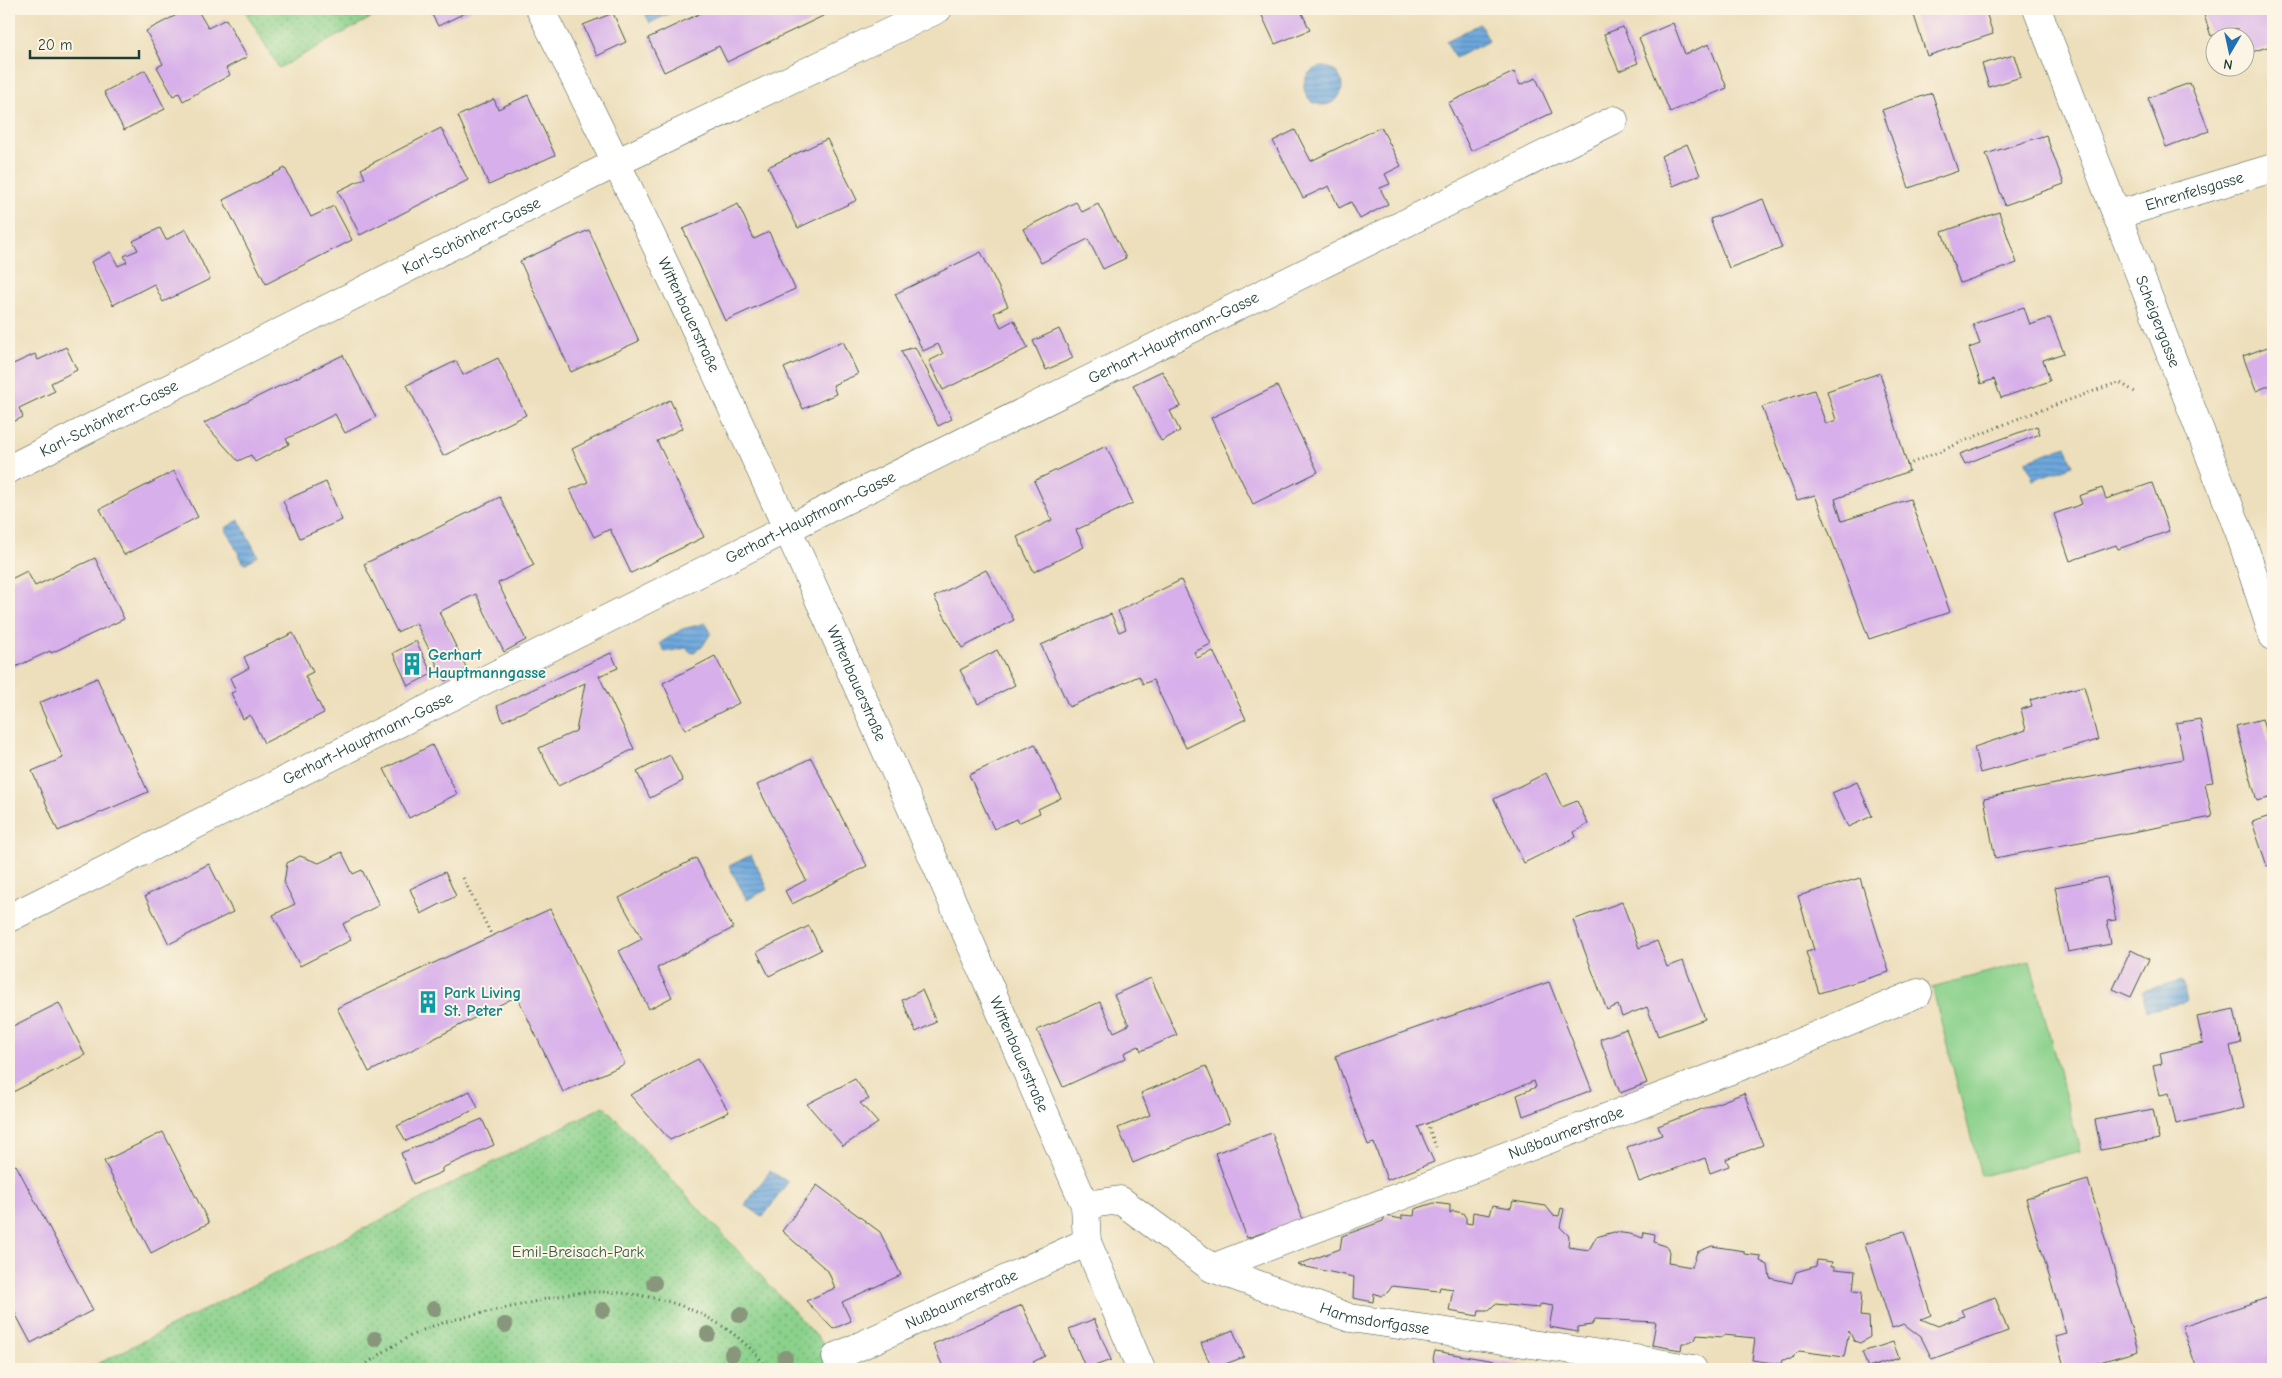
<svg xmlns="http://www.w3.org/2000/svg" width="2282" height="1378" viewBox="0 0 2282 1378" font-family="'Comic Neue',sans-serif">
<style>
.grass{fill:url(#grass-dots);stroke:#558760}
.pitch{fill:#8bd18c;stroke:#558760}
.water{fill:url(#water-rules);stroke:#467288}
.building{fill:#d7afea}
.lines{fill:none;stroke-linecap:round;stroke-linejoin:round}
.minor-casing{stroke:#3e5548;stroke-width:29}
.path{stroke:#3e5548;stroke-width:3;stroke-dasharray:1 4;stroke-linecap:butt}
.minor{stroke:#fff;stroke-width:28}
.tree{fill:#88967b}
.labels{text-anchor:middle;dominant-baseline:central;stroke-width:4;stroke-linejoin:round;paint-order:stroke}
.street-label{font-size:16px;fill:#1f3d34;stroke:#fcf5e5}
.culture-label{font-size:16px;font-weight:bold;fill:#0d838f;stroke:#fcf5e5;text-anchor:start}
.park-label{font-size:16px;fill:#355b46;stroke:#fcf5e5}
</style>
<defs>
<pattern id="grass-dots" width="8" height="8" patternUnits="userSpaceOnUse" patternTransform="scale(1.25)"><rect width="8" height="8" fill="#8bd18c"/><path d="M2 2h.1M6 6h.1" fill="none" stroke="#71ab73" stroke-width="1.8" stroke-linecap="round"/></pattern>
<pattern id="water-rules" width="6" height="5" patternUnits="userSpaceOnUse" patternTransform="scale(1.25)"><rect width="6" height="5" fill="#6da7dd"/><path d="M0 2.5h6" fill="none" stroke="#5989b4"/></pattern>
</defs>
<rect width="100%" height="100%" fill="#fcf5e5"/>
<filter id="ink" filterUnits="userSpaceOnUse"><feTurbulence type="fractalNoise" baseFrequency=".02" numOctaves="2"/><feDisplacementMap in="SourceGraphic" scale="10" xChannelSelector="R" yChannelSelector="G"/><feConvolveMatrix kernelMatrix="1 2 1 2 8 2 1 2 1" color-interpolation-filters="sRGB"/></filter>
<filter id="wash" filterUnits="userSpaceOnUse"><feTurbulence type="fractalNoise" baseFrequency=".0096" numOctaves="4" result="noise"/><feDisplacementMap in="SourceGraphic" scale="20" xChannelSelector="R" yChannelSelector="G"/><feGaussianBlur stdDeviation="1.12" result="paint"/><feColorMatrix in="noise" values="0 0 0 0 0 0 0 0 0 0 0 0 0 0 0 0 0 1.4 0 .05"/><feComposite in="paint" operator="in"/></filter>
<g filter="url(#wash)">
<rect width="100%" height="100%" fill="#eddfbc"/>
<path class="grass" d="M244,9H387L279,68Z
M604,1106L836,1357L852,1369H88Z"/>
<path class="pitch" d="M2030,961L2080,1151L1981,1176L1932,987Z"/>
<path class="water" d="M643,9H679L650,23Z
M1480,24L1489,41L1455,58L1446,41Z
M1304 86a19 19 0 1 1 38 0a19 19 0 1 1-38 0Z
M2066,446L2073,465L2033,480L2026,461Z
M239,520L258,556L244,564L225,528Z
M706,623L711,633L702,647L692,653L686,648L665,652L660,643L682,629Z
M751,855L768,889L747,900L729,866Z
M2182,981L2187,1001L2147,1011L2142,991Z
M770,1171L788,1182L763,1217L745,1205Z"/>
<g id="blocks">
<path class="building" d="M188,9H197L208,28L226,19L247,57L226,68L230,75L183,101L179,93L173,96L157,67L163,64L146,31Z
M429,9H473L438,26Z
M701,9H822L825,15L727,62L719,46L664,72L648,38L703,12Z
M1259,9H1300L1310,30L1275,44Z
M1912,9H1985L1993,34L1927,56Z
M2202,9H2266L2273,30V45L2246,54L2244,38H2240L2237,28L2211,36Z
M613,13L626,42L597,56L583,25Z
M1673,23L1685,54L1709,44L1727,88L1670,112L1639,38Z
M1623,27L1638,63L1619,71L1604,34Z
M2014,55L2021,77L1989,87L1982,64Z
M2273,57V75L2268,58Z
M145,70L165,109L124,130L104,92Z
M1514,72L1520,85L1536,78L1552,113L1471,151L1448,103Z
M2190,83L2209,131L2166,147L2148,98Z
M1932,93L1958,171L1909,188L1882,110Z
M528,95L555,155L489,185L458,116L494,99L498,109Z
M1381,127L1401,166L1385,174L1390,184L1380,188L1388,204L1360,219L1351,202L1339,208L1329,186L1303,198L1273,141L1295,130L1311,161Z
M441,128L468,180L360,235L338,191L365,178L361,169Z
M2046,135L2064,184L2005,205L1986,154Z
M827,139L857,200L798,228L768,167Z
M1687,144L1700,175L1673,186L1661,156Z
M285,168L311,217L334,206L352,240L266,284L223,200Z
M1763,199L1782,248L1729,268L1710,219Z
M1076,202L1082,212L1098,204L1126,258L1103,269L1088,239L1041,263L1023,229Z
M738,204L754,239L769,232L795,289L725,321L683,229Z
M1999,212L2017,263L1960,283L1942,232Z
M160,228L166,240L186,229L210,279L163,302L154,284L113,305L91,262L111,252L118,266L127,262L124,256L138,250L133,241Z
M589,230L639,341L571,372L520,261Z
M981,252L1008,306L994,313L1001,327L1014,320L1028,348L943,390L929,361L943,354L938,344L923,351L895,294Z
M2024,307L2030,325L2050,318L2064,353L2043,360L2050,381L2001,398L1994,379L1981,384L1969,348L1980,344L1973,324Z
M1059,329L1073,358L1046,370L1033,341Z
M843,341L858,374L833,385L836,394L803,409L784,368Z
M2273,345V384L2256,391L2243,356Z
M66,347L77,370L51,383L55,391L19,408L23,417L9,424V366L35,354L38,360Z
M915,347L952,419L938,426L901,351Z
M343,355L376,417L345,433L335,414L286,439L289,444L255,462L251,455L238,461L204,423Z
M498,358L526,415L443,456L407,385L456,361L463,375Z
M1162,371L1181,406L1170,411L1180,431L1161,441L1133,385Z
M1880,373L1909,471L1835,499L1842,521L1910,499L1950,612L1869,639L1815,495L1797,500L1762,407L1814,390L1826,424L1836,420L1827,391Z
M1277,386L1318,472L1253,504L1211,418Z
M670,400L683,428L657,441L704,537L631,573L610,529L594,537L570,490L588,482L572,449Z
M2037,426L2040,434L1965,464L1960,454Z
M1106,446L1133,503L1076,530L1084,547L1034,572L1017,537L1052,520L1034,481Z
M174,471L198,517L124,555L100,509Z
M326,482L342,520L300,538L283,501Z
M2152,483L2169,531L2118,549L2116,545L2070,561L2054,514L2082,504L2079,496L2102,488L2106,499Z
M500,497L534,565L498,583L526,640L504,652L476,594L439,612L467,669L445,681L416,623L397,632L364,564Z
M95,558L124,619L51,653L50,651L9,670V580L27,571L35,586Z
M986,570L1014,620L962,648L934,597Z
M1181,580L1211,644L1194,652L1197,658L1213,651L1246,719L1186,748L1153,680L1143,684L1139,676L1069,707L1041,645L1111,614L1119,632L1126,629L1118,611Z
M293,633L313,672L305,676L324,713L264,743L250,715L243,719L231,693L236,691L230,678L249,668L244,657Z
M416,641L432,674L408,686L393,653Z
M997,650L1015,685L978,704L960,670Z
M611,653L618,668L599,676L634,749L558,786L539,748L576,731L585,683L503,721L497,706Z
M715,656L739,703L685,730L663,683Z
M97,678L148,792L58,831L32,771L63,758L39,703Z
M2084,686L2098,740L1980,773L1974,747L2026,730L2021,709L2032,706L2030,700Z
M2200,719L2213,782L2205,783L2212,817L1995,858L1984,798L2183,759L2176,723Z
M2262,719L2273,757V797L2257,801L2236,726Z
M1035,744L1061,798L1038,809L1040,813L1018,823L1016,819L994,829L969,775Z
M432,745L457,794L409,818L384,769Z
M670,755L683,781L650,798L637,772Z
M811,758L867,866L792,904L785,891L806,880L757,785Z
M1546,773L1562,807L1577,801L1588,824L1574,832L1576,837L1524,863L1494,799Z
M1857,782L1872,816L1848,827L1832,793Z
M2273,815V864L2267,866L2252,822Z
M342,852L353,874L362,870L379,905L343,924L351,940L300,966L273,915L295,904L284,883L287,863L300,856L319,863Z
M696,858L733,928L657,968L672,997L649,1009L619,951L642,939L619,898Z
M209,864L233,912L169,944L145,896Z
M445,872L456,896L421,914L410,889Z
M2107,877L2116,920L2107,921L2111,944L2068,952L2055,887Z
M1860,878L1889,972L1819,993L1806,952L1814,950L1798,896Z
M1622,902L1639,948L1657,941L1667,967L1683,961L1705,1019L1658,1036L1647,1007L1622,1017L1618,1005L1607,1010L1573,920Z
M550,909L625,1064L563,1092L517,996L369,1072L337,1008Z
M809,926L821,950L769,976L757,952Z
M2131,950L2149,959L2131,997L2113,989Z
M1151,978L1177,1035L1141,1051L1139,1046L1124,1053L1126,1058L1063,1087L1037,1030L1100,1002L1114,1032L1129,1025L1114,995Z
M1549,982L1592,1090L1523,1116L1517,1095L1536,1087L1534,1081L1418,1127L1434,1162L1387,1180L1374,1143L1368,1145L1335,1056Z
M922,990L936,1022L916,1032L902,1000Z
M59,1003L85,1055L9,1094V1028Z
M2234,1009L2241,1043L2230,1046L2244,1108L2176,1124L2169,1093L2160,1095L2153,1066L2162,1064L2160,1053L2203,1043L2197,1017Z
M1626,1029L1647,1083L1620,1093L1600,1039Z
M698,1059L729,1112L670,1140L630,1095Z
M1206,1066L1230,1122L1133,1163L1118,1128L1150,1115L1141,1093Z
M855,1079L869,1099L860,1103L878,1123L843,1146L807,1104Z
M470,1091L478,1108L406,1141L397,1126Z
M1744,1093L1763,1145L1726,1159L1729,1166L1710,1173L1705,1158L1639,1182L1627,1147L1662,1135L1658,1126Z
M2153,1109L2159,1139L2101,1150L2095,1120Z
M482,1119L494,1145L442,1168V1172L413,1184L401,1153Z
M163,1132L209,1223L151,1253L104,1161Z
M1272,1133L1303,1220L1247,1238L1215,1153Z
M16,1165L93,1310L31,1343L9,1302V1169Z
M2088,1180L2138,1351L2093,1364L2095,1369H2065L2055,1336L2066,1333L2026,1198Z
M817,1185L880,1232L901,1275L842,1302L851,1321L833,1329L806,1301L835,1288L828,1271L782,1231Z
M1513,1201L1546,1206L1553,1215L1559,1216L1561,1208L1564,1209L1560,1227L1569,1236L1568,1247L1589,1250L1596,1237L1614,1232L1630,1234L1643,1238L1644,1232L1655,1234L1654,1242L1667,1247L1669,1251L1668,1263L1692,1267L1697,1252L1712,1246L1744,1251V1254L1761,1256L1760,1261L1768,1265L1770,1278L1792,1283L1796,1272L1816,1266L1817,1260L1832,1262L1831,1266H1834V1269L1855,1271L1853,1291L1862,1292L1860,1316L1869,1317L1870,1337L1860,1343L1854,1341L1849,1331L1844,1357L1799,1351L1791,1359L1782,1360L1781,1364L1752,1360L1755,1338L1724,1335L1723,1337L1697,1335L1695,1340L1689,1343H1682L1681,1350L1652,1345L1656,1322L1595,1319L1592,1325L1578,1327V1332L1549,1327L1553,1306L1541,1304L1539,1308L1495,1304L1489,1310H1479L1478,1316L1449,1311L1453,1289L1440,1287L1439,1291L1392,1286L1388,1292L1381,1296L1374,1293L1373,1302L1353,1298L1354,1277L1297,1265L1340,1249L1342,1236L1383,1221L1385,1216L1402,1219V1215L1414,1216L1415,1209L1434,1203L1450,1205V1213L1453,1211L1463,1213L1466,1218V1223L1472,1224L1473,1212L1490,1215L1493,1205L1511,1208Z
M1904,1231L1931,1315L1921,1319L1938,1326L1964,1316L1961,1310L1995,1297L2008,1331L1932,1359L1921,1337L1904,1324L1892,1328L1865,1244Z
M2273,1296V1365L2258,1369H2197L2182,1326Z
M1022,1305L1045,1356L1033,1362L1036,1369H944L933,1344Z
M1094,1319L1111,1360L1086,1369L1069,1329Z
M1233,1330L1244,1357L1212,1369L1201,1343Z
M1893,1342L1899,1358L1868,1368L1862,1352Z
M1435,1351L1536,1368V1369H1437L1433,1359Z"/>
</g>
</g>
<g filter="url(#ink)">
<use href="#blocks" fill-opacity="0" stroke="#3e5548" stroke-width="1"/>
<g class="lines">
<defs>
<g id="minor">
<path id="s1" d="M540,9C738,400 909,804 1085,1205L1087,1242L1141,1369"/>
<path id="s2" d="M2037,9L2240,534L2273,636"/>
<path id="s3" d="M2116,215L2273,168"/>
<path id="s4" d="M9,469L618,162L938,9"/>
<path id="s5" d="M9,918L787,529L1614,120"/>
<path id="s6" d="M1085,1205L1120,1200L1212,1268L1350,1318L1636,1359L1693,1369"/>
<path id="s7" d="M1212,1268L1760,1059L1918,993"/>
<path id="s8" d="M836,1357L1087,1242"/>
</g>
</defs>
<use href="#minor" class="minor-casing"/>
<path class="path" d="M1907,465L2022,417L2119,382L2135,392
M463,878L492,936
M1427,1123L1436,1147
M359,1369C379,1355 399,1341 421,1331C446,1319 489,1312 516,1306C543,1300 571,1291 599,1292C664,1292 729,1316 768,1369"/>
<use href="#minor" class="minor"/>
</g>
<g class="tree">
<circle cx="654" cy="1283" r="8"/>
<circle cx="434" cy="1309" r="8"/>
<circle cx="603" cy="1310" r="8"/>
<circle cx="740" cy="1315" r="8"/>
<circle cx="505" cy="1325" r="8"/>
<circle cx="708" cy="1334" r="8"/>
<circle cx="375" cy="1339" r="8"/>
<circle cx="732" cy="1354" r="8"/>
<circle cx="785" cy="1358" r="8"/>
</g>
</g>
<defs>
<symbol id="building-bare" viewBox="-9 -9 18 18"><path d="M-4-6H4V6H1V3H-1V6H-4ZM-2.5-4.3h1.7v1.8h-1.7ZM.8-4.3h1.7v1.8H.8ZM-2.5-1h1.7V.8h-1.7ZM.8-1h1.7V.8H.8Z" fill="#0f9aa8" stroke="#fcf5e5" stroke-width="2.5" paint-order="stroke"/></symbol>
</defs>
<g fill-rule="evenodd">
<use href="#building-bare" x="396" y="648" width="32" height="32"/>
<use href="#building-bare" x="412" y="986" width="32" height="32"/>
</g>
<g class="labels">
<g class="street-label">
<text stroke="none"><textPath href="#s3" startOffset="82">Ehrenfelsgasse</textPath></text>
<text stroke="none"><textPath href="#s4" startOffset="518">Karl-Schönherr-Gasse</textPath></text>
<text stroke="none"><textPath href="#s1" startOffset="340">Wittenbauerstraße</textPath></text>
<text stroke="none"><textPath href="#s2" startOffset="335">Scheigergasse</textPath></text>
<text stroke="none"><textPath href="#s5" startOffset="1301">Gerhart-Hauptmann-Gasse</textPath></text>
<text stroke="none"><textPath href="#s4" startOffset="112">Karl-Schönherr-Gasse</textPath></text>
<text stroke="none"><textPath href="#s5" startOffset="896">Gerhart-Hauptmann-Gasse</textPath></text>
<text stroke="none"><textPath href="#s1" startOffset="745">Wittenbauerstraße</textPath></text>
<text stroke="none"><textPath href="#s5" startOffset="401">Gerhart-Hauptmann-Gasse</textPath></text>
<text stroke="none"><textPath href="#s1" startOffset="1150">Wittenbauerstraße</textPath></text>
<text stroke="none"><textPath href="#s7" startOffset="379">Nußbaumerstraße</textPath></text>
<text stroke="none"><textPath href="#s8" startOffset="138">Nußbaumerstraße</textPath></text>
<text stroke="none"><textPath href="#s6" startOffset="321">Harmsdorfgasse</textPath></text>
</g>
<g class="culture-label">
<text x="428" y="655">Gerhart<tspan x="428" dy="18">Hauptmanngasse</tspan></text>
<text x="444" y="993">Park Living<tspan x="444" dy="18">St. Peter</tspan></text>
</g>
<g class="park-label">
<text x="578" y="1252">Emil-Breisach-Park</text>
</g>
</g>
<rect width="2282" height="1378" fill="none" stroke="#fcf5e5" stroke-width="30"/>
<g transform="translate(2230 52) rotate(189)"><circle r="24" fill="#fcf5e5" stroke="#a4ab9e"/>
<path d="M0-4L9 19L0 12L-9 19Z" fill="#1f6fb2"/>
<text y="-8" font-size="14" font-weight="bold" text-anchor="middle" fill="#1f3d34">N</text>
</g>
<path d="M30 50v8h109v-8" fill="none" stroke="#1f3d34" stroke-width="2.5"/>
<text x="38" y="50" font-size="15" fill="#1f3d34" stroke="#fcf5e5" stroke-width="4" paint-order="stroke">20 m</text>
</svg>
